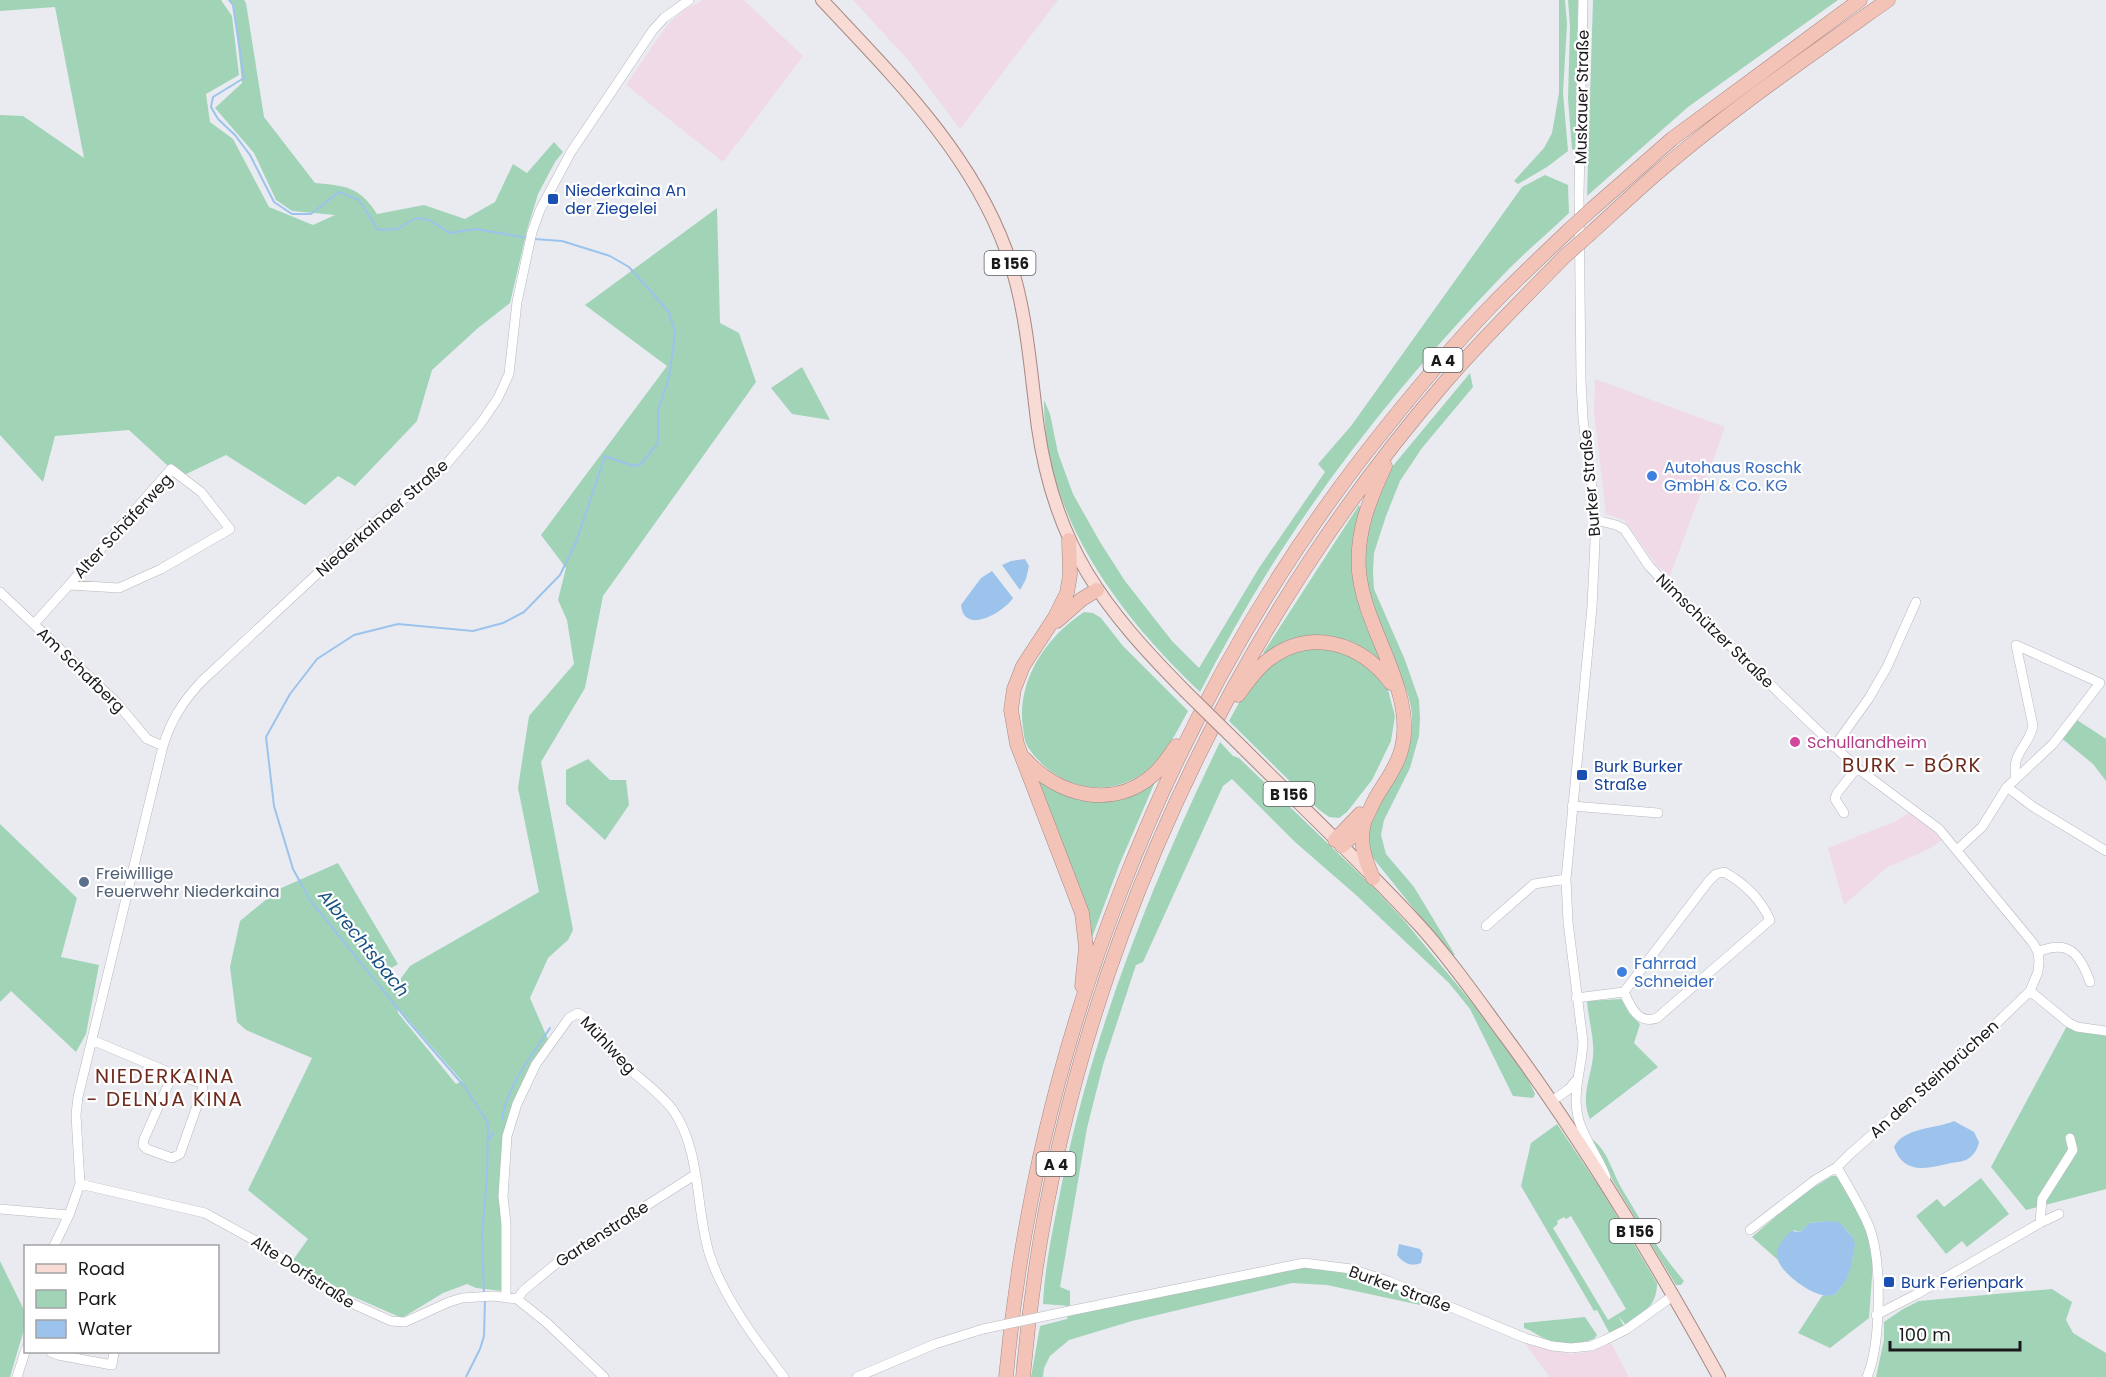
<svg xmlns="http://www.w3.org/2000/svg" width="2106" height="1377" viewBox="0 0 2106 1377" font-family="Poppins,sans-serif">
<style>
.commercial{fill:#f1dae7}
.green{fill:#a1d3b7;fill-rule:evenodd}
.water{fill:#9cc3ec}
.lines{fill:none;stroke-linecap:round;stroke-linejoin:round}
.stream{stroke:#9cc3ec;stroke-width:2}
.minor-casing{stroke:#b6b8be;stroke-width:10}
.major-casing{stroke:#a78882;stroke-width:14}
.highway-casing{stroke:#a78882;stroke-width:15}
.minor{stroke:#fff;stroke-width:9}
.major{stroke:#f8dbd4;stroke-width:12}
.highway{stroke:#f3c3b8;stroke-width:14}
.minor-bridge-casing{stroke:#b6b8be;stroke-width:10;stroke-linecap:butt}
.major-bridge-casing{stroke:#a78882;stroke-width:14;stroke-linecap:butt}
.highway-bridge-casing{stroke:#a78882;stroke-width:15;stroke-linecap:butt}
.minor-bridge{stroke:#fff;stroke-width:9}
.major-bridge{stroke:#f8dbd4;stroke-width:12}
.highway-bridge{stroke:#f3c3b8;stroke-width:14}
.transit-dot{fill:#1a4fb4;stroke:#fff;stroke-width:2}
.shop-dot{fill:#3f7fe0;stroke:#fff;stroke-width:2}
.hotel-dot{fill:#d1479c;stroke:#fff;stroke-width:2}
.service-dot{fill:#5c6f8a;stroke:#fff;stroke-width:2}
.labels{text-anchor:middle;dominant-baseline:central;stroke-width:4.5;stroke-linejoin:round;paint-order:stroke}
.shield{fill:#fff;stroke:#5f5f61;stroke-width:1.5}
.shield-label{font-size:15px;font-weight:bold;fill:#1a1a1d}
.street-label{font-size:16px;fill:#1a1a1d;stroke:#fff}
.transit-label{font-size:16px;fill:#164399;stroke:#fff;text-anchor:start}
.shop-label{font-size:16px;fill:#366cbe;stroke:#fff;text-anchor:start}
.hotel-label{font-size:16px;fill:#b23c85;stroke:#fff;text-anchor:start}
.service-label{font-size:16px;fill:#4e5e75;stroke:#fff;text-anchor:start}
.water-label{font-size:18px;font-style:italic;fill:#1a5285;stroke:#fff}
.quarter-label{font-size:20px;letter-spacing:1.5px;fill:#6e2a1d;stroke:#fff}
</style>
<rect width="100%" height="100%" fill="#e9ebf1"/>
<path class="commercial" d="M703,0H744L803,56L723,162L626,85L667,25L684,10Z
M853,0H1058L960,129L909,61Z
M1595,379L1725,427L1670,576L1657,566L1624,520L1606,514L1594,412Z
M1910,812L1926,824L1942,840L1929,849L1886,868L1844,905L1828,848L1896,821Z
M1524,1342L1549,1350L1570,1354L1589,1352L1611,1343L1629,1377H1550Z"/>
<path class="green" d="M0,0H221L232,16L239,75L206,94L210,122L233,139L269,207L313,225L335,215L292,211L276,200L254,153L215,108L242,83L234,5L229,0H244L246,3L264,117L315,183C346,186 359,186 377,214L424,205L465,219L495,202L513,164L527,173L554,142L563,152L555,162L538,194L527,230L510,303L478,328L432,370L417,421L355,486L338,476L305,505L226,455L180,477L129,430L55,436L43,482L0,435V115L23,116L84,158L55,7L0,11Z
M1559,0H1565L1567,24L1563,93L1568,151L1547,167L1518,184L1514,181L1544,148L1552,133L1559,93Z
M1568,0H1578L1576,151L1572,149L1568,99L1570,26Z
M1593,0H1838L1688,107L1587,196Z
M1545,175L1568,185L1569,213C1547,234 1524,253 1503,275C1429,352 1359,435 1299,524C1262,578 1230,634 1200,692C1120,616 1043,516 1044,400L1050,414L1058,453L1073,494L1100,542L1125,581L1172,641L1199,668L1259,568L1325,472L1318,464L1351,426L1522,187Z
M717,208L720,323L739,333L756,382L603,596L585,688L541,762L573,930L568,940L548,958L530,998L550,1044L511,1121L502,1227V1291L476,1288L467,1284L443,1293L402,1318L347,1294L293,1260L308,1239L248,1190L312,1058L246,1030L237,1022L230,967L240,921L279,889L338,863L398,964L388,970L393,989L410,966L539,892L518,788L529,716L574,664L567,620L558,600L566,568L541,535L667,366L585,305ZM397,1007L462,1081L456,1084L398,1013Z
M802,367L830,420L792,414L771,388Z
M1470,373L1473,387L1422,448L1400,481L1386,516L1374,553L1373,572L1374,589L1405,660L1419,700L1420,719L1419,736L1410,768L1384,820L1381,835L1386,854L1414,887L1455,955H1451L1369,853C1368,846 1366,837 1366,830C1368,819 1375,810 1380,801C1402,765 1422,735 1407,692L1368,594L1363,559L1367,523L1387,473Z
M1359,505L1361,509L1355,534L1387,669L1349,643L1267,655L1263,653Z
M1084,612L1093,613L1101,618L1123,646L1188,711C1176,733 1164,759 1142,774C1109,796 1069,790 1042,764C1036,758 1028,749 1025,741C1024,737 1024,732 1023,728C1016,681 1046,637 1084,612Z
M1317,645L1358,655L1387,686L1395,716L1391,741L1372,780L1347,812L1339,818L1329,817L1318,809L1229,721L1246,690L1273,661Z
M2074,718L2106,739V781L2093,764L2060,737Z
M1220,742L1233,756L1239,758L1371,885L1403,919L1477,1009L1528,1079L1535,1094L1533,1098L1513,1096L1470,1009L1449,983L1356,895L1295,842L1232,779L1223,786L1143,962L1136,965L1103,1065L1087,1128L1060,1287L1070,1291V1306L1043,1304C1045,1262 1055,1219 1063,1178C1095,1026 1152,882 1220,742Z
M588,759L610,780H626L629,805L605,840L566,804V770Z
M1035,775C1081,810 1105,809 1155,782L1120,863L1091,940L1095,943L1084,972L1087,954Z
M0,824L77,898L61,957L99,965L86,1034L76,1052L11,991L0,1002Z
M1621,999L1629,1013L1640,1024L1634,1043L1658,1067L1590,1119C1578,1093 1596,1071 1593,1044C1592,1030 1588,1016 1587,1001Z
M2068,1024L2106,1031V1189L2026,1210L1991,1167Z
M1557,1124L1602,1191L1657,1283C1657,1307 1643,1312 1626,1325L1618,1316L1624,1326L1610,1334L1597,1310L1594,1311L1521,1186L1531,1143ZM1571,1216L1626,1309L1608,1320L1553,1228L1558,1224L1557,1221L1564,1217L1566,1219Z
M1592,1139C1608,1151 1612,1172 1622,1189C1641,1221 1660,1253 1684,1281L1681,1285H1676L1613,1181Z
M1832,1176H1836L1841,1182L1867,1230L1873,1263L1869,1318L1830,1348L1798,1333L1822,1296L1836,1294C1849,1277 1855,1260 1853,1238L1842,1225L1827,1221L1810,1223L1800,1232L1794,1230L1777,1251L1778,1260L1752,1237L1800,1196Z
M1981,1178L2009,1214L1967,1247L1962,1241L1946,1254L1916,1216L1937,1199L1944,1207Z
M0,1261L25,1312V1326L10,1377H0Z
M1304,1264L1351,1270L1467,1315L1327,1285L1292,1283L1132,1321L1069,1340L1050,1356L1044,1368L1043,1377H1031L1040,1326L1067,1319L1069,1312Z
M2052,1289L2072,1302L2066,1320L2073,1333L2106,1353V1377H1876L1884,1340V1322L1903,1309L1919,1301Z
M1585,1317L1597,1335L1594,1339C1579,1344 1561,1347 1546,1339C1538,1336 1533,1331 1524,1328V1323Z"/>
<path class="water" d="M1025,559L1029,566L1026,579L1020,590L1002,565L1011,561Z
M992,571L1013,598C1004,612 964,636 961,605L981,578Z
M1954,1121L1974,1132L1979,1142C1978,1148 1974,1155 1969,1158C1965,1162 1956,1162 1951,1163C1929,1168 1904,1176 1894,1147C1904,1127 1936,1129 1954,1121Z
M1827,1221L1838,1222L1842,1225L1853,1238L1855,1244L1851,1267L1846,1280L1836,1294C1832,1295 1826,1297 1822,1295C1807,1292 1773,1268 1777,1251C1779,1244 1786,1236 1791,1231L1800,1232L1810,1223Z
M1399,1244L1420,1249L1423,1254L1421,1263C1411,1267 1403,1263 1397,1255Z"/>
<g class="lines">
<path class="stream" d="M229,0L233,5L244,78L213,97L211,107L218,119L235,135L250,155L274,202L292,214H311L339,192L359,200L378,230L397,229L416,218L429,220L450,233L476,229L528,238
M502,1120C507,1085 531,1057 550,1028
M488,1140L494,1133
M484,1294L482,1233L487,1178L488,1123L464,1086L408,1021L310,900L293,869L274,806L266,737L290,694L317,659L354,635L398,624L473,631L503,623L524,612L560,575L576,542L605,456L633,466L641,464L658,443V410L669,378L675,333L669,312L629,267L610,256L562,241L534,239
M466,1377L480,1349L484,1336L485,1299"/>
<defs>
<path id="minor" d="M1583,0L1579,195L1581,380L1583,419L1596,520L1592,607L1566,879L1568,922L1583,1042C1582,1067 1572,1092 1578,1117C1582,1137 1599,1157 1606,1177
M1596,520L1616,525L1624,529L1649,566L1668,586L1857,768L1939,829L2033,943L2038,952L2039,961L2038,972L2030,991L1972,1047L1850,1154L1837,1167L1815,1180L1750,1230
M0,592L117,703L147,739L163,746
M34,624L69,585L119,588L161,569L230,529L201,492L171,469L69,585
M2016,645L2033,726C2028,748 2011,752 2016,778
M1834,747L1869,698L1887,667L1916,602
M2007,787L2032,806L2106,851
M1572,806L1658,813
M1844,813L1835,799L1837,793L1857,768
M1957,850L1982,827L2007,787L2053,744L2100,683L2016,645
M1486,926L1534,884L1566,879
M2038,952C2069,939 2080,954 2090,982
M2030,991L2069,1023L2077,1027L2106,1031
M1576,998L1624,992L1708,882L1716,874L1724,872C1744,883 1761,900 1770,920L1657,1018C1638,1025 1630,1006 1624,992
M92,1040L173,1074L201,1083L203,1089L180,1154L172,1158L147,1149L143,1145L144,1139L173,1074
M1552,1101L1569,1089L1578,1078
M1837,1167C1848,1187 1862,1208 1870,1229C1882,1263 1881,1344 1867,1377
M80,1184L205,1213L254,1240L342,1299L391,1321L405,1322L449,1302L462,1298L493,1296L517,1299L547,1323L604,1377
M0,1209L69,1215
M2040,1223L2042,1199L2073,1150L2070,1138
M54,1246L69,1215L80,1184L76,1115L78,1097L163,746C171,720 183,701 202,681L360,534L445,466L481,423L498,398L509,374L517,302L532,232L540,210L571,152L653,30L664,18L689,0
M506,1296V1224L503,1196L507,1136L517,1104L536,1064L569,1018L578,1013C596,1023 602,1043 616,1057C634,1075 658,1090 673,1110C702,1152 695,1210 710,1256C724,1298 757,1342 784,1377
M517,1299L524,1290L558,1262L693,1176
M1069,1311L1304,1263L1351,1269L1388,1281L1525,1338L1552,1346L1571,1348L1591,1346L1605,1340L1627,1329L1674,1295
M1876,1315L1917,1294L2040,1223L2059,1214
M51,1352L58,1355L112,1365L114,1352
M17,1377L26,1349
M857,1377L935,1344L983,1329"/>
<path id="major" d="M822,0C892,75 970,151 1006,250C1027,307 1030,368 1038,428C1055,546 1103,608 1185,691
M1243,748C1302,807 1363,864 1419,925C1450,959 1477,998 1505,1036C1585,1144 1654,1259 1719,1377"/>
<path id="highway" d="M1592,209L1672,139L1860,0
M1591,233C1613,213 1634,193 1656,174C1729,111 1809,56 1888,0
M1069,540L1070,575L1067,593L1055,617L1023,666L1014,689L1011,710L1017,744L1082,913L1086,947L1082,986
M1057,621L1082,599L1097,590
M1238,695C1247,683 1256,669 1268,660C1311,627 1361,643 1391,683
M1025,759C1057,796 1113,810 1153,775C1162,767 1169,757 1176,746
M1364,823C1359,844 1365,859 1373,878
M1335,840L1360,814
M1342,846C1351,838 1360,829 1366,818C1370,810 1373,802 1378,794C1386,781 1395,769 1400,754C1420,695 1364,631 1359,571C1356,532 1369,501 1385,466
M1006,1377C1035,1050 1164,714 1365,454C1405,403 1447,351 1493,304C1517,279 1543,255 1568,231
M1023,1377C1054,1013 1208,657 1446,381C1484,337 1525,297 1565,256"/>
</defs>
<use href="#minor" class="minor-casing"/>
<use href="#major" class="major-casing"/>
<use href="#highway" class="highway-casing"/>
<use href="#minor" class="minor"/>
<use href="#major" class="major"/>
<use href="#highway" class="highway"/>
<defs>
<path id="minor-bridge" d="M983,1329L1069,1311"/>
<path id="major-bridge" d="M1185,691L1243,748"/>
<path id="highway-bridge" d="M1568,231L1592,209
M1565,256L1591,233"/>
</defs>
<use href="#minor-bridge" class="minor-bridge-casing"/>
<use href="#major-bridge" class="major-bridge-casing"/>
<use href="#highway-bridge" class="highway-bridge-casing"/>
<use href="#minor-bridge" class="minor-bridge"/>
<use href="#major-bridge" class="major-bridge"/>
<use href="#highway-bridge" class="highway-bridge"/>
</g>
<g class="transit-dot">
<rect x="547" y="193" width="12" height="12" rx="3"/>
<rect x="1576" y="769" width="12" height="12" rx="3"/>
<rect x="1883" y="1276" width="12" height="12" rx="3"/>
</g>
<g class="shop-dot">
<circle cx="1652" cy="476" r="6"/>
<circle cx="1622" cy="972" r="6"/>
</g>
<circle class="hotel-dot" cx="1795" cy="742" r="6"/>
<circle class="service-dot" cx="84" cy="882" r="6"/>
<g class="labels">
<g class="shield">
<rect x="984.5" y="251" width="51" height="24" rx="4.5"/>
<rect x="1423.5" y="348" width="39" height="24" rx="4.5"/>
<rect x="1263.5" y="782" width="51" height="24" rx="4.5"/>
<rect x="1036.5" y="1152" width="39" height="24" rx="4.5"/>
<rect x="1609.5" y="1219" width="51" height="24" rx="4.5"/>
</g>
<g class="shield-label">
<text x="1010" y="263">B 156</text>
<text x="1443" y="360">A 4</text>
<text x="1289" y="794">B 156</text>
<text x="1056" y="1164">A 4</text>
<text x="1635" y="1231">B 156</text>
</g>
<g class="street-label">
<text transform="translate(1582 97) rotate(-89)">Muskauer Straße</text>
<text transform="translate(1590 483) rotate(-95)">Burker Straße</text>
<text transform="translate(382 518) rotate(-41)">Niederkainaer Straße</text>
<text transform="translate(123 526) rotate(-47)">Alter Schäferweg</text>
<text transform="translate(1715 631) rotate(44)">Nimschützer Straße</text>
<text transform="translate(81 670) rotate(44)">Am Schafberg</text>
<text transform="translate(608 1045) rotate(47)">Mühlweg</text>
<text transform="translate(1934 1079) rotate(-42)">An den Steinbrüchen</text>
<text transform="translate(602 1234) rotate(-33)">Gartenstraße</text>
<text transform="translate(303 1272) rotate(33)">Alte Dorfstraße</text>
<text transform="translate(1400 1289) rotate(20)">Burker Straße</text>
</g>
<g class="transit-label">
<text x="565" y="190">Niederkaina An<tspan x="565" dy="18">der Ziegelei</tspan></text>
<text x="1594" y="766">Burk Burker<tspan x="1594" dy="18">Straße</tspan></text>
<text x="1901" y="1282">Burk Ferienpark</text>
</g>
<g class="shop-label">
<text x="1664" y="467">Autohaus Roschk<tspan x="1664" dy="18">GmbH &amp; Co. KG</tspan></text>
<text x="1634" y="963">Fahrrad<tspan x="1634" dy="18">Schneider</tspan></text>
</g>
<g class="hotel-label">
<text x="1807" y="742">Schullandheim</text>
</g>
<g class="service-label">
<text x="96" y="873">Freiwillige<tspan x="96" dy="18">Feuerwehr Niederkaina</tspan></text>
</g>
<g class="water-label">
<text transform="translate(364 943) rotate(51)">Albrechtsbach</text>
</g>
<g class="quarter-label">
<text x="1912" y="765">BURK - BÓRK</text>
<text x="165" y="1076">NIEDERKAINA<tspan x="165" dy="23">- DELNJA KINA</tspan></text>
</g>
</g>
<rect x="24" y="1245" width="195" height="108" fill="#ffffff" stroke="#a3a3a5" stroke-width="1.5"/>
<rect x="36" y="1264" width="30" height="9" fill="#f8dbd4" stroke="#a3a3a5" stroke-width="1.5"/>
<text x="78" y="1275" font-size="18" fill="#1a1a1d">Road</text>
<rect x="36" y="1290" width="30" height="18" fill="#a1d3b7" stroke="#a3a3a5" stroke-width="1.5"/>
<text x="78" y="1305" font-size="18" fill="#1a1a1d">Park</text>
<rect x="36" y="1320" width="30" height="18" fill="#9cc3ec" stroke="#a3a3a5" stroke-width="1.5"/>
<text x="78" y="1335" font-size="18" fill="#1a1a1d">Water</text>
<path d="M1890 1341v9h130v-9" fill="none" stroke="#1a1a1d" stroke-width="3"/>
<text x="1899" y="1341" font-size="18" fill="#1a1a1d" stroke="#ffffff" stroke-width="4.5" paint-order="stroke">100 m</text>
</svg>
